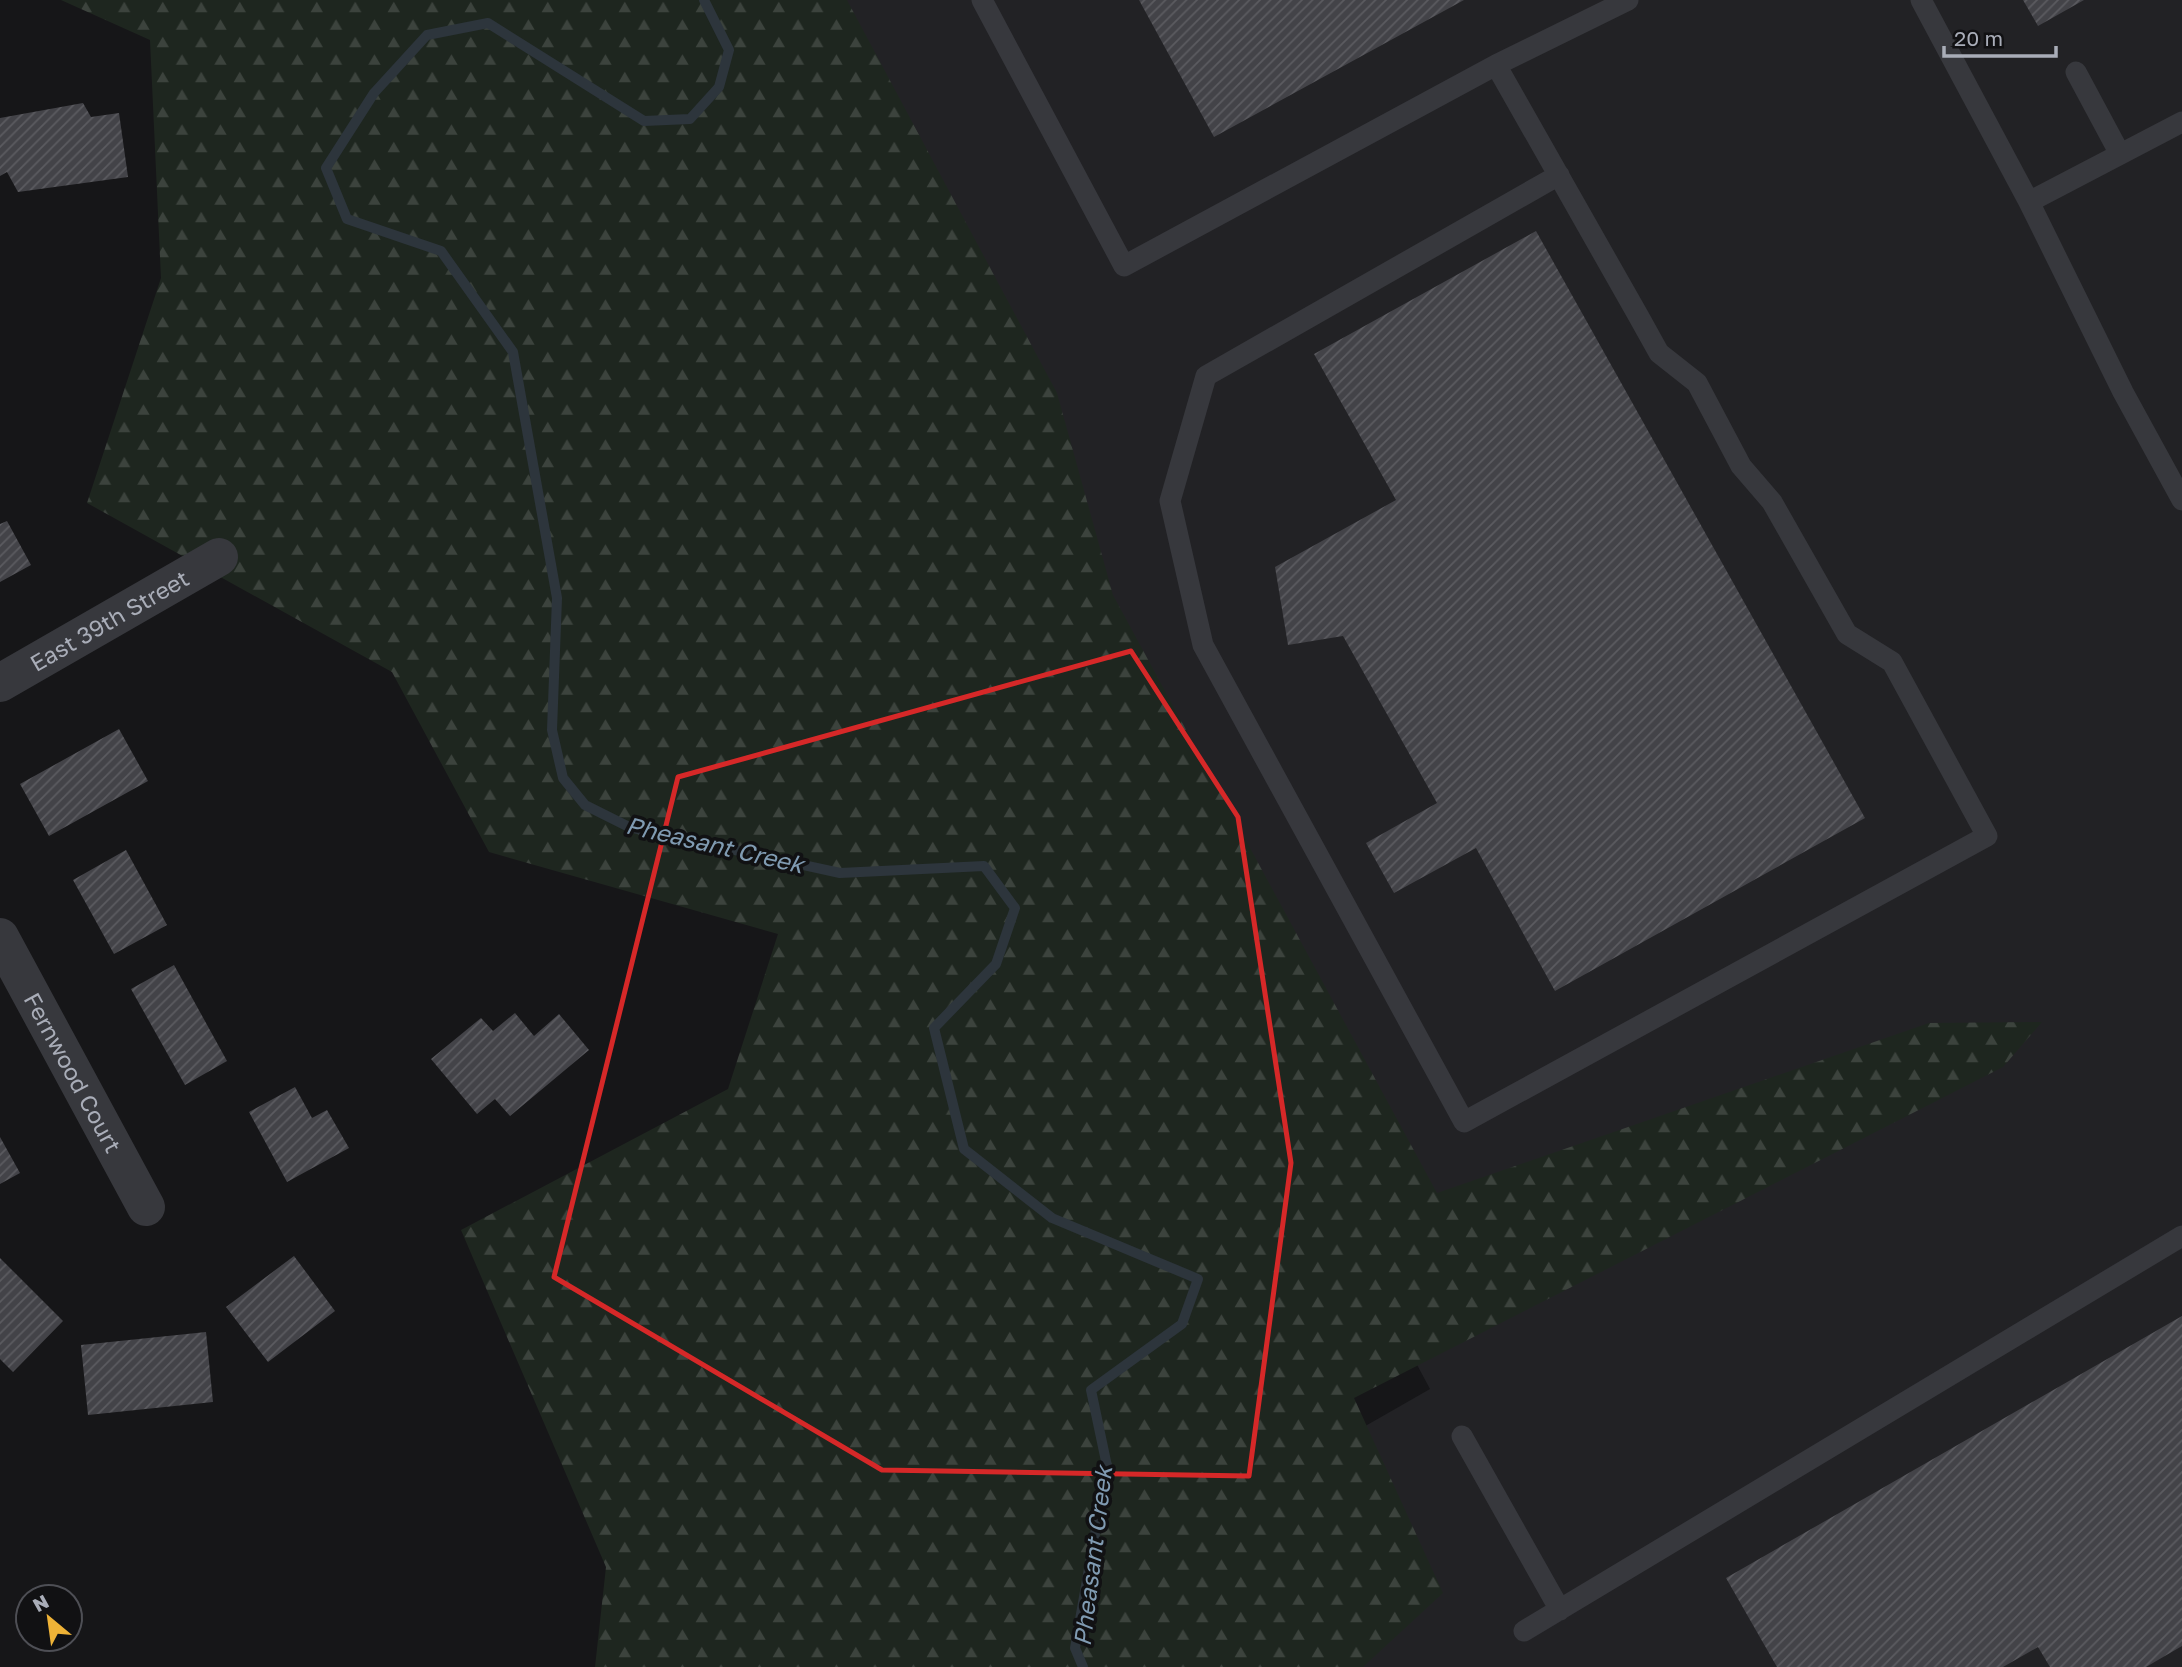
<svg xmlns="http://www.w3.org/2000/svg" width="2182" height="1667" viewBox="0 0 2182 1667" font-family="'Golos Text',sans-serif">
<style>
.built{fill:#222225}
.forest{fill:url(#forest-firs)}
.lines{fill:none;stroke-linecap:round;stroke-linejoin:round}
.stream{stroke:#2d353c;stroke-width:10}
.building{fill:url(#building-hatch)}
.lane{stroke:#37383d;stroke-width:21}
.street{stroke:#37383d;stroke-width:38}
.marked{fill:none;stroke:#d62828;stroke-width:5;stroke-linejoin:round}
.labels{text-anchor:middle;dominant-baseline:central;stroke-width:7;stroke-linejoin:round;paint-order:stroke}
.street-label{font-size:23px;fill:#a9adb8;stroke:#111113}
.water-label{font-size:24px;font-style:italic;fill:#809bb2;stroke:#111113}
</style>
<defs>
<pattern id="forest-firs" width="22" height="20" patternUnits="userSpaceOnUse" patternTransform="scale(1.75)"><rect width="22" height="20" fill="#1e261f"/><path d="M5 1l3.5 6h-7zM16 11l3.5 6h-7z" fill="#3c433d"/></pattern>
<pattern id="building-hatch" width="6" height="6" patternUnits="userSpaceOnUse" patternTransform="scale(1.75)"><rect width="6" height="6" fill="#434348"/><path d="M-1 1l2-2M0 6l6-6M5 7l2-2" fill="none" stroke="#5b5b60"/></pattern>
</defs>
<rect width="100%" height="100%" fill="#161618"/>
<path class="built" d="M686,0H2182V1667H944L1430,1389Z"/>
<path class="forest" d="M61,0H847L1057,393L1113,595L1437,1193L1929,1023L2042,1022L2003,1067L1354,1398L1443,1593L1363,1667H595L606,1567L461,1230L728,1089L778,934L489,852L392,672L87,503L161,278L150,40Z"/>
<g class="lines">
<path class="stream" d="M704,0L729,50L719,87L690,119L644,121L488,23L427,35L374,93L326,168L347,219L441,251L513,352L557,598L552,730L563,778L585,805L629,827L840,873L984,866L1015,908L996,964L934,1028L964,1149L1052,1218L1198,1279L1182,1324L1091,1390L1107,1466L1075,1648L1083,1667"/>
</g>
<path class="building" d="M1139,0H1464L1214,137Z
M2023,0H2084L2038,26Z
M83,103L91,117L119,113L128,177L18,192L7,172L0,176V118Z
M1536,231L1865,818L1555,991L1476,848L1394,893L1366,843L1437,803L1343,636L1288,645L1275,567L1396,500L1314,354Z
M7,521L31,565L0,582V524Z
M119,729L148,781L49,836L20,784Z
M126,850L167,925L114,954L73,880Z
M174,965L227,1061L185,1085L131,989Z
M515,1013L534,1036L559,1014L589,1050L510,1116L495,1099L477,1114L431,1059L481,1018L493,1031Z
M295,1087L312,1118L327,1110L349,1148L287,1182L249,1112Z
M0,1137L20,1173L0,1184Z
M294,1256L335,1311L268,1362L226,1307Z
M0,1258L63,1321L13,1372L0,1359Z
M2182,1316V1646L2146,1667H2050L2038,1647L2003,1667H1777L1726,1578Z
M206,1332L213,1402L88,1415L81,1345Z"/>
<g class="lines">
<path class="lane" d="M982,0L1124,266L1496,65L1628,0
M1921,0L2029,202L2123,392L2182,500
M1496,65L1639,317L1659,353L1697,383L1741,466L1772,502L1847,634L1892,662L1987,836L1464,1122L1203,645L1170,501L1206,376L1559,175
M2076,72L2120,154
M2029,202L2182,122
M1462,1436L1560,1610
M1524,1631L2182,1236"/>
<g class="street">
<path id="s1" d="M0,683L219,557"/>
<path id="s2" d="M0,937L146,1207"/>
</g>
</g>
<path class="marked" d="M1131,651L1238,817L1291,1163L1249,1476L882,1470L554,1277L678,777Z"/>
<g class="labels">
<g class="street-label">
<text stroke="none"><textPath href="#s1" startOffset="126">East 39th Street</textPath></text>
<text stroke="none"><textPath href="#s2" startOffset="154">Fernwood Court</textPath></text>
</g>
<g class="water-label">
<text transform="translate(715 844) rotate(13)">Pheasant Creek</text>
<text transform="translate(1092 1556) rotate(-83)">Pheasant Creek</text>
</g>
</g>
<g transform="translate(49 1618) rotate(331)"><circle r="33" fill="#111113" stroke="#4e4f55" stroke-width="2"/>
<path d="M0-5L12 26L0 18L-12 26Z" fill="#efb337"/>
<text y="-10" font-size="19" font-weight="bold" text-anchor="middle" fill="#a9adb8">N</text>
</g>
<path d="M1944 46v10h112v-10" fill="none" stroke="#a9adb8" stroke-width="3.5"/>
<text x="1954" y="46" font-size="21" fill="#a9adb8" stroke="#111113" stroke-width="5" paint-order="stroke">20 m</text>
</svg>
